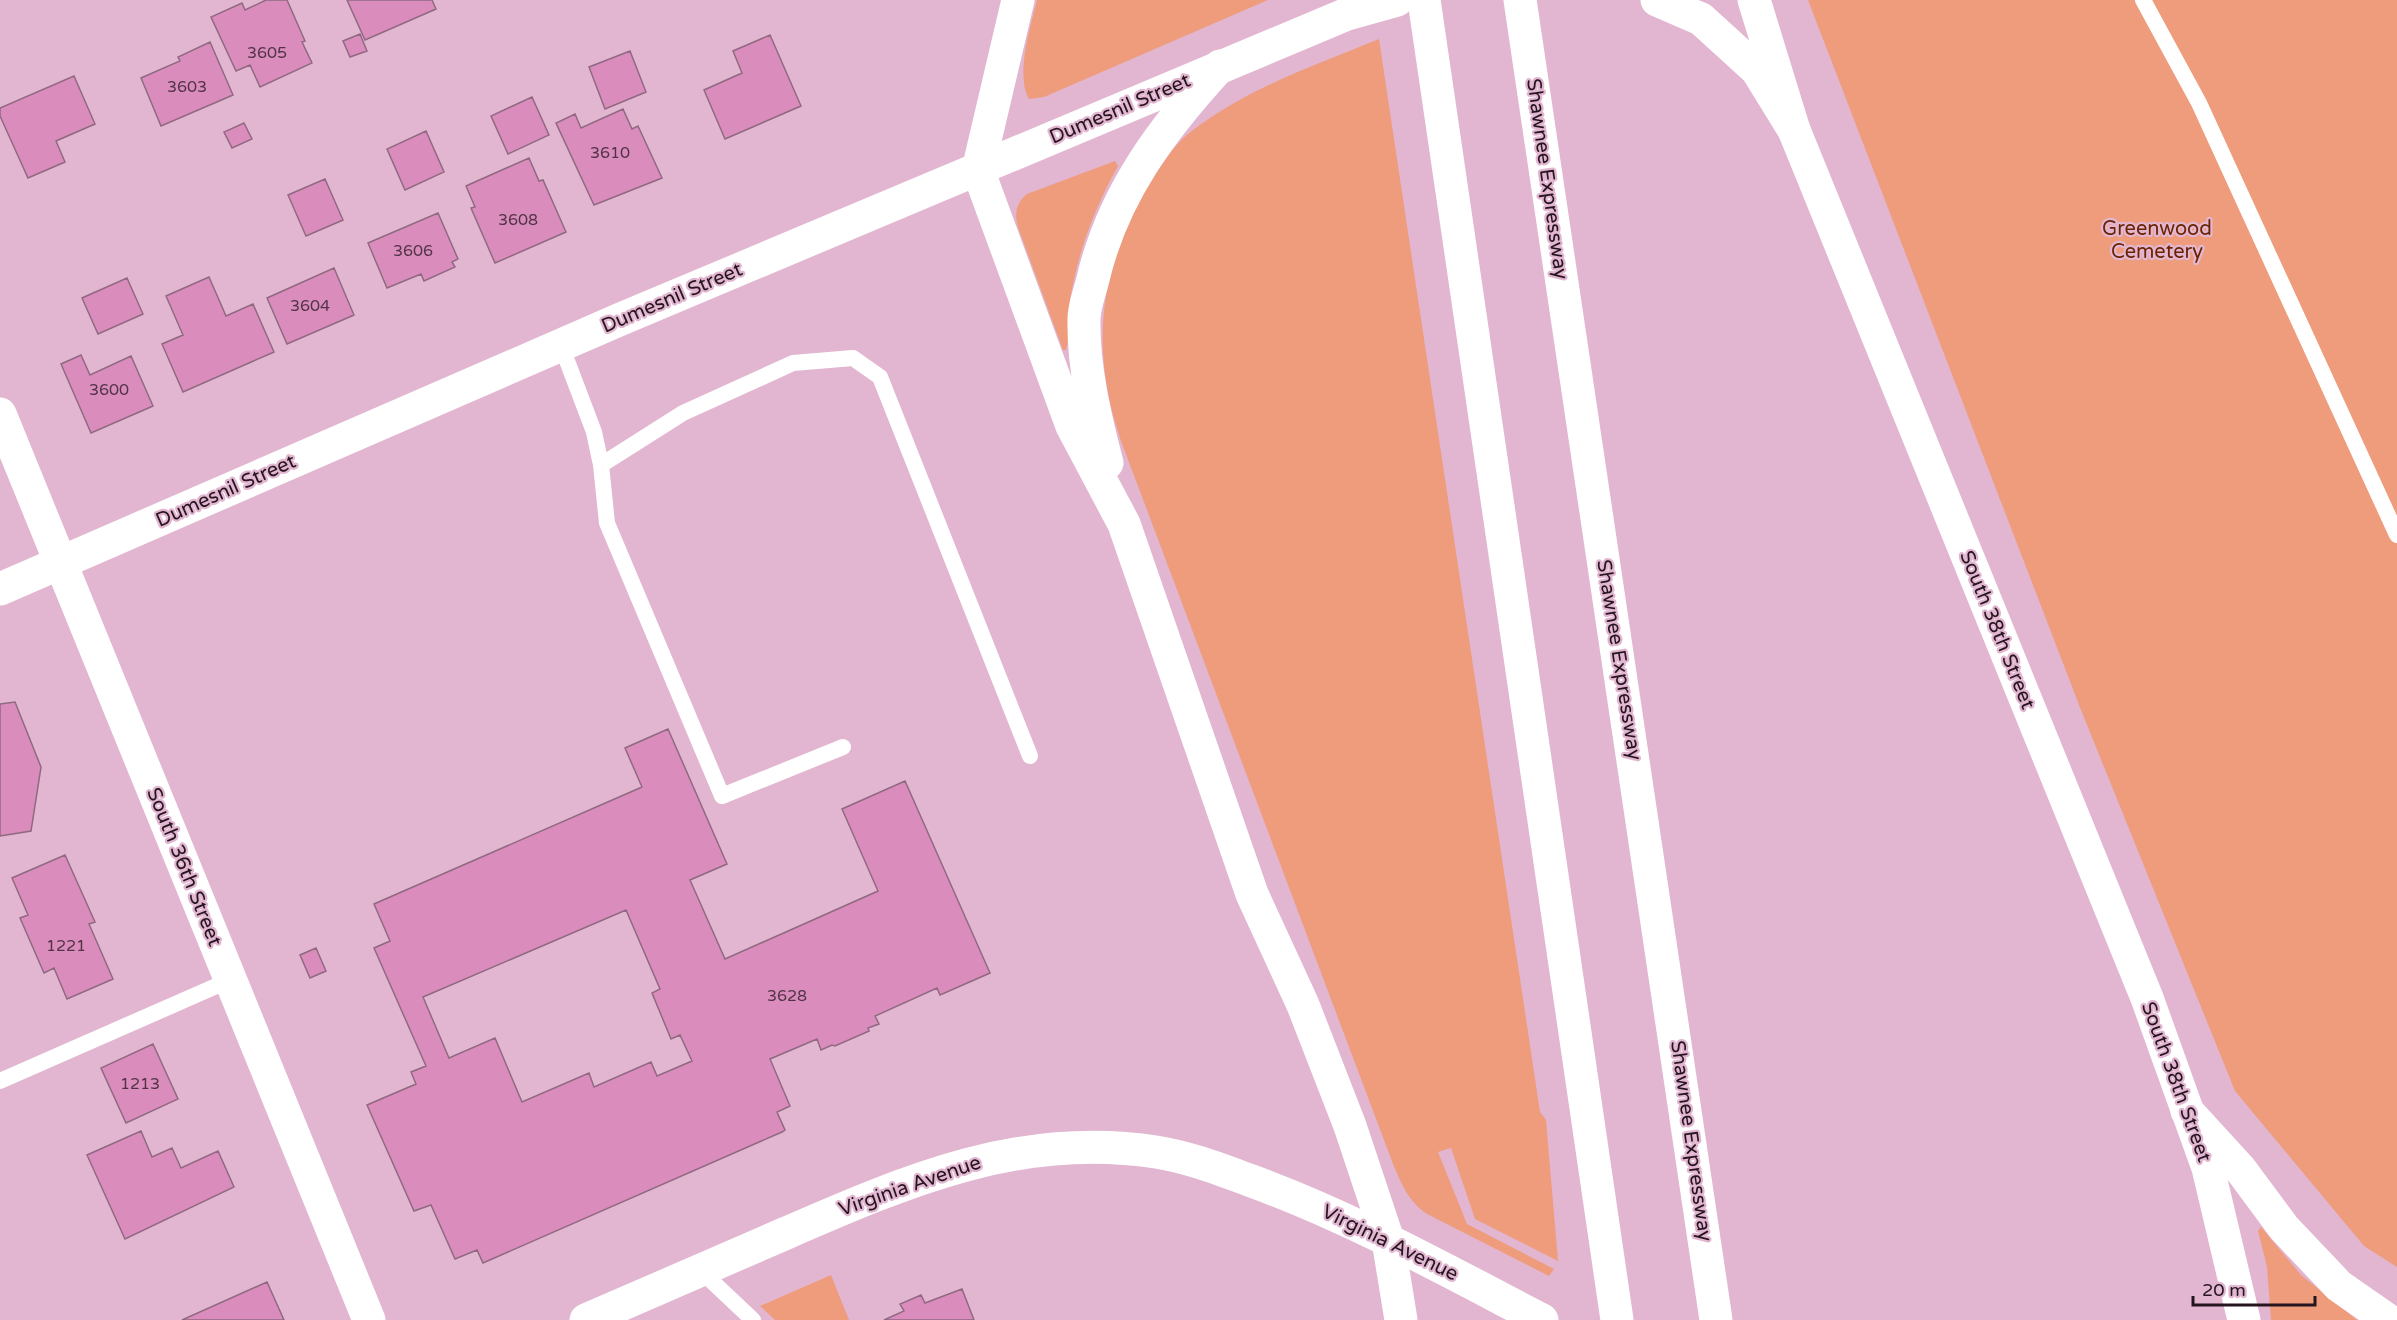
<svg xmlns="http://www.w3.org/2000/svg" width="2397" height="1320" viewBox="0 0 2397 1320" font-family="'Varela Round',sans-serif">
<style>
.green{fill:#ee9c7c}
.building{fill:#da8dbd;stroke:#906981;stroke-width:1.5;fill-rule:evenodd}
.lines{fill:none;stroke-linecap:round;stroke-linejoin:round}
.service{stroke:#fff;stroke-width:16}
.minor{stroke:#fff;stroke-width:33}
.tertiary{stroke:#fff;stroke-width:33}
.secondary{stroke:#fff;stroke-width:33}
.motorway{stroke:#fff;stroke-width:33}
.labels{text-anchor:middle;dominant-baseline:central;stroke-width:4.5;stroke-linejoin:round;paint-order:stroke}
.number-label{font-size:16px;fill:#523346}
.street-label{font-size:20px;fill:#25151f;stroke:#e2b6d0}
.park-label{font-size:20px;fill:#6c2300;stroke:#e2b6d0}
</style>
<rect width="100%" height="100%" fill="#e2b6d0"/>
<path class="green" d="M1037,0H1268L1044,97L1029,99C1015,75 1031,25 1037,0Z
M1808,0H2397V1267L2364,1246L2235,1091L2081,710Z
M1379,39L1540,1112L1546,1120L1558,1261L1475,1219L1451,1148L1438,1152L1467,1224L1554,1269L1549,1276L1429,1215C1409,1203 1402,1185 1393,1164L1121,441C1090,350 1098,270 1147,188C1158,170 1172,147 1188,134C1244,89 1314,66 1379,39Z
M1115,161L1118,166C1094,209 1078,252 1070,300C1067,316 1071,334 1066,350H1063L1019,230C1014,215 1015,204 1027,194Z
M2261,1227L2301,1275L2357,1320H2271L2267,1267L2258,1231Z
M831,1275L849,1320H775L760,1306Z"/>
<path class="building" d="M266,0H287L305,41L302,42L312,63L260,87L250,65L236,71L211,17L242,3L245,10Z
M347,0H432L436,9L365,40Z
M360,34L367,51L350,57L343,41Z
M770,35L801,106L725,139L704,90L742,73L733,51Z
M210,42L233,95L161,126L141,78L180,61L178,57Z
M630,51L646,92L605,109L589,67Z
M74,76L95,124L56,141L65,162L28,178L0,116V108Z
M532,97L549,135L508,154L491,116Z
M623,109L632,129L638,126L662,178L594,205L556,123L575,114L581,128Z
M244,123L252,139L232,148L224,132Z
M426,131L444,172L405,190L387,149Z
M529,158L539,181L543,180L566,232L495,263L471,208L475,207L466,186Z
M325,179L343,220L306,236L288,195Z
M438,213L458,259L452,262L455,267L424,281L421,274L387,288L368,243Z
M334,268L354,315L287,344L267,298Z
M209,277L226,316L253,304L274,352L183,392L162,344L183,335L166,296Z
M127,278L143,314L98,334L82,298Z
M81,355L90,375L131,356L153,406L91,433L61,364Z
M15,702L41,767L31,831L0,836V704Z
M668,729L727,864L690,880L725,959L878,891L842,809L905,781L990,973L940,995L937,988L875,1016L879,1024L868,1028L869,1031L835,1046L832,1045L821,1050L817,1039L770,1059L790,1106L777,1112L785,1130L782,1132L483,1263L477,1250L455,1259L431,1205L414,1211L367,1105L416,1084L411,1072L426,1066L374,948L390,941L374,904L642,787L625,748ZM626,910L660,989L652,993L671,1039L680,1035L692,1061L657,1076L651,1062L594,1087L589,1073L522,1102L495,1038L449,1058L423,997Z
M65,855L95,922L89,924L113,979L67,999L54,968L44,973L20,918L28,915L12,878Z
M316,948L326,971L310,978L300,955Z
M153,1044L178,1099L126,1123L101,1068Z
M141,1131L152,1157L172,1148L181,1168L218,1151L234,1187L125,1239L87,1155Z
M267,1282L284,1320H182Z
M962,1289L974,1320H884L904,1311L900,1304L921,1295L925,1303Z"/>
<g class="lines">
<path class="service" d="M2143,0L2199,103L2397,535
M561,345L594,432L601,465L683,413L793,363L853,358L880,377L1030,756
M601,465L607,523L722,796L843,747
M0,1081L230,980
M700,1270L753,1320"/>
<path class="minor" d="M0,414L369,1320"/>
<path class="tertiary" d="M2187,1111L2241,1170L2284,1228L2339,1286L2388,1320"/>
<path class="secondary" d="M1657,0L1701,19L1757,70L1794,130L2147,998L2208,1168L2244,1320
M0,589L621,319L1347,14L1397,0
M586,1320C652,1291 718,1262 784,1234C906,1181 1020,1131 1156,1152C1188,1157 1219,1169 1249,1180C1351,1217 1446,1270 1542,1320"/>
<path class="motorway" d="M1018,0L978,170L1072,426L1124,524L1252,894L1303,1005L1350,1126L1388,1240L1401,1320
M1424,0L1617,1320
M1520,0L1716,1320
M1754,0L1794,130
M1107,463C1095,417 1083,367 1084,319C1084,306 1090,292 1093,279C1113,194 1162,129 1220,66"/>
</g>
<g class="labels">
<g class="number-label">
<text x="267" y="53">3605</text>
<text x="187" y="87">3603</text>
<text x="610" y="153">3610</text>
<text x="518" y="220">3608</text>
<text x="413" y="251">3606</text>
<text x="310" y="306">3604</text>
<text x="109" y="390">3600</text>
<text x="66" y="946">1221</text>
<text x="787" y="996">3628</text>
<text x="140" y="1084">1213</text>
</g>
<g class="street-label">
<text transform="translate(1120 109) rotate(-23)">Dumesnil Street</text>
<text transform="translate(1547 179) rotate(82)">Shawnee Expressway</text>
<text transform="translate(672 298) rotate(-23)">Dumesnil Street</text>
<text transform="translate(226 491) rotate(-24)">Dumesnil Street</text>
<text transform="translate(1997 630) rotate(68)">South 38th Street</text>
<text transform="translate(1619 660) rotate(81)">Shawnee Expressway</text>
<text transform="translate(184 867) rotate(68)">South 36th Street</text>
<text transform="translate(2176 1082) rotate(70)">South 38th Street</text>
<text transform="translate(1691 1141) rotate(82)">Shawnee Expressway</text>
<text transform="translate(910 1186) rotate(-19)">Virginia Avenue</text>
<text transform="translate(1390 1243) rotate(26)">Virginia Avenue</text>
</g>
<g class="park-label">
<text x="2157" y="229">Greenwood<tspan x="2157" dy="23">Cemetery</tspan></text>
</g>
</g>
<path d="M2193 1296v9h122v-9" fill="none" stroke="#25151f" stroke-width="3"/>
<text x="2202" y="1296" font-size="18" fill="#25151f" stroke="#e2b6d0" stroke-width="4.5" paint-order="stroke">20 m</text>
</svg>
